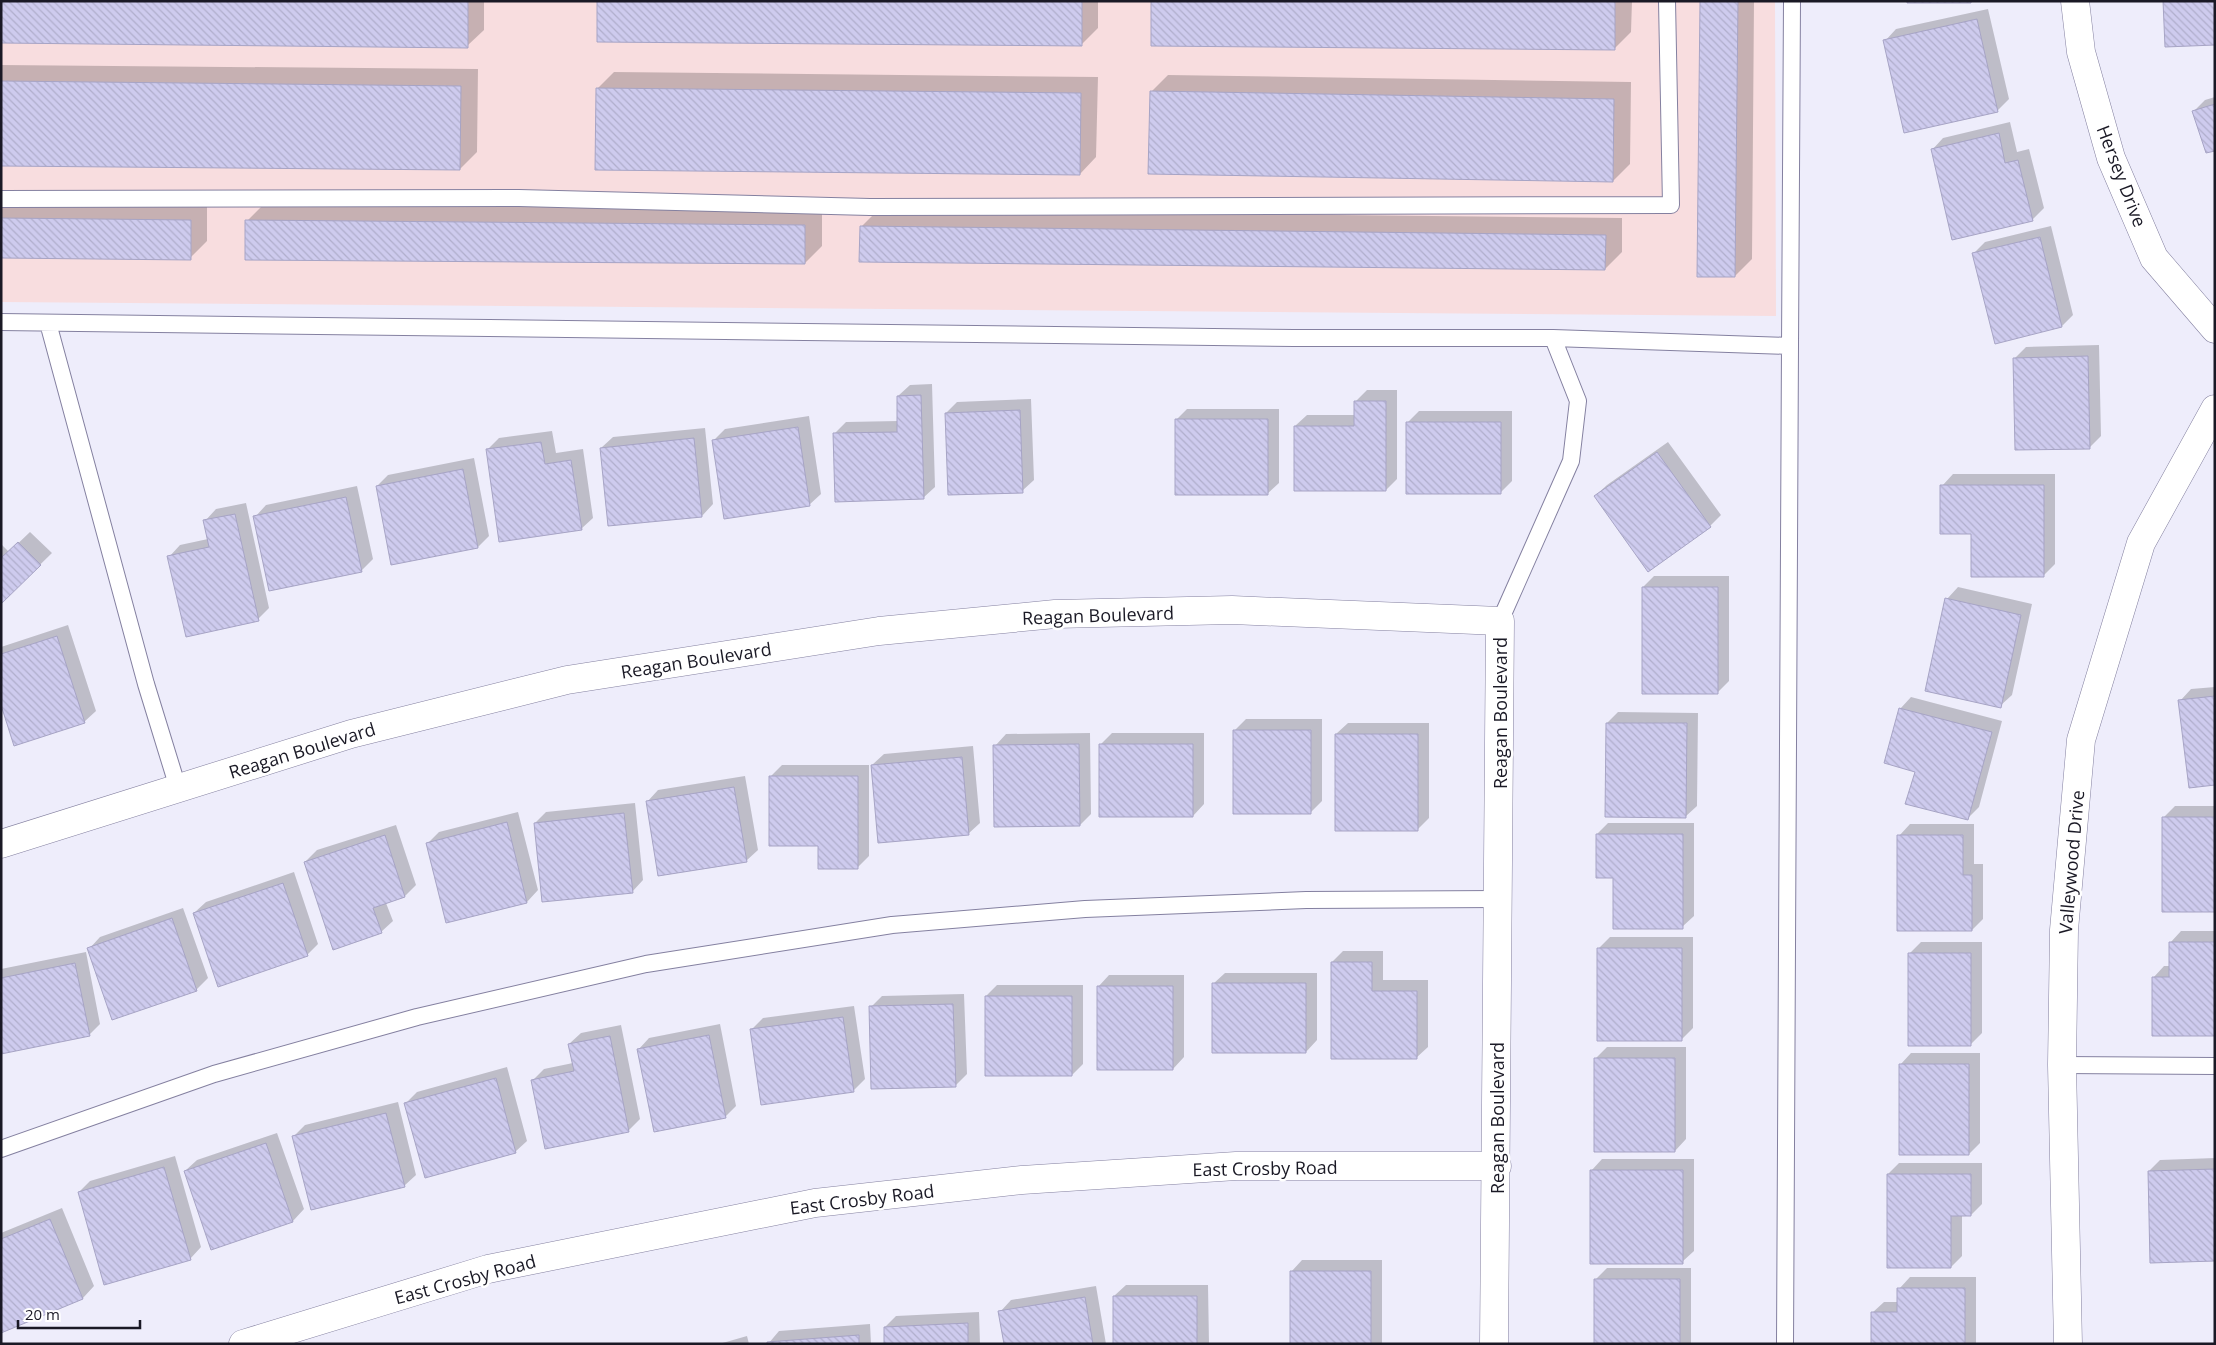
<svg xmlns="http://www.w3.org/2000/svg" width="2216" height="1345" viewBox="0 0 2216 1345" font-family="'Open Sans',sans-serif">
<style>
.commercial{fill:#f8dddf}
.shadow{fill:#0003}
.building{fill:url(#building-back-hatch);stroke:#a7a4c5}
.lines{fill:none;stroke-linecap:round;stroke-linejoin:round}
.lane-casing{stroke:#8480a0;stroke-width:18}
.street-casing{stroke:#8480a0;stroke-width:29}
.lane{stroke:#fff;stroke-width:16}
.street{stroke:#fff;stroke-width:28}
.labels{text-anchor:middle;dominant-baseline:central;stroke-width:5;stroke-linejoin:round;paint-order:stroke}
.street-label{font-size:18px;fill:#1a1925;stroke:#fff}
</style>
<defs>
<pattern id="building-back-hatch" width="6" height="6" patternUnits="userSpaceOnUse" patternTransform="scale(1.25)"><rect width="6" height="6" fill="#cecbee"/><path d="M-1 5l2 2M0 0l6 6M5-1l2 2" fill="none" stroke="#b0aecc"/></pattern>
</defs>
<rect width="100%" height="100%" fill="#eeedfb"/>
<path class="commercial" d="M1,1H1775L1776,316L1,302Z"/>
<path class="shadow" d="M1,1H484V30L467,46Z
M599,1H1098V28L1081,45Z
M1152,1H1632L1631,32L1614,49Z
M1701,1H1754L1752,259L1735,276Z
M1988,9L2009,99L1997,111L1885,41L1896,29Z
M1,65L478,69L477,152L460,169L1,165Z
M614,72L1098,77L1096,157L1080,174L597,89Z
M1168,75L1631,82L1630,164L1613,181L1151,92Z
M2215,97V149L2193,112L2205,100Z
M2010,122L2017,152L2029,149L2044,208L2032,220L1932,150L1943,138Z
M1,202L207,204V241L190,258L1,256Z
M264,204L822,209V246L805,263L247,221Z
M878,210L1622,218V252L1605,269L861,227Z
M2051,226L2073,315L2062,326L1995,342L1974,253L1985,242Z
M2099,345L2101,436L2090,447L2015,358L2026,347Z
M932,384L935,487L923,498L835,433L846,422L898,421V396L910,385Z
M1367,390H1397V479L1386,490L1295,426L1307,415H1355V402Z
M1031,399L1034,480L1022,491L946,413L957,402Z
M1187,409H1279V483L1267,494L1176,420Z
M1419,411H1512V481L1500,493L1407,423Z
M809,416L821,494L809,505L714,440L725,429Z
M705,428L713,504L702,516L601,448L613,437Z
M552,431L556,453L583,449L593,518L581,529L487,450L499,438Z
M1668,442L1721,515L1710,526L1595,496L1607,485Z
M474,458L489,536L478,547L377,486L388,475Z
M1953,474H2055V564L2044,575L1972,533L1942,486Z
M357,486L373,559L361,571L255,517L266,505Z
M246,503L269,608L258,619L169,557L180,545L208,539L205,521L216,509Z
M30,532L52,553L1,603V544L9,552Z
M1654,576H1729V681L1718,692L1643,587Z
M1958,587L2032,604L2012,695L2000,706L1947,599Z
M68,625L96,711L84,722L1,701V647Z
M2215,687V783L2180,701L2191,689Z
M1911,697L2002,721L1979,807L1967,819L1916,771L1900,709Z
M1618,712L1698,713L1697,806L1685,817L1607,723Z
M1246,719H1322V801L1310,813L1234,731Z
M1348,723H1429V818L1417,830L1336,734Z
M1090,733L1091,814L1080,825L995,746L1006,734Z
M1112,733H1204V804L1193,816L1101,744Z
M973,746L980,823L968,834L872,765L884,754Z
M782,765H869V856L857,868L819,845L770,777Z
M745,776L758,850L746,861L647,802L658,790Z
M635,803L643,880L632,892L535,823L546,812Z
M2175,806H2215V910L2164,817Z
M518,812L538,890L527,902L447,921L428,843L439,832Z
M1608,823H1694V916L1682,927L1614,877L1597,834Z
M1910,824H1974V864H1983V919L1972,930L1899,836Z
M396,825L416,885L405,896L386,903L393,921L381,932L305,862L317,850Z
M294,872L318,944L307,955L194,913L206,902Z
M183,908L208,978L196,990L89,949L100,937Z
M2181,931H2215V1035L2153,978L2164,966H2170V943Z
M1610,937H1693V1028L1681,1040L1598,949Z
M1921,942H1982V1033L1971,1044L1910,953Z
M1343,951H1383V980H1428V1047L1416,1058L1332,962Z
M86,952L100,1024L89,1035L1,1052V969Z
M1225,973H1317V1040L1306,1052L1213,984Z
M1109,975H1184V1057L1173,1069L1098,987Z
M997,985H1083V1064L1072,1075L986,996Z
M964,994L967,1074L955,1086L871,1007L882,996Z
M854,1006L865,1079L853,1091L751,1030L763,1018Z
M720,1024L736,1106L725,1117L638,1050L649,1038Z
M621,1025L640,1119L628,1131L532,1081L544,1069L573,1063L569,1044L581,1033Z
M1607,1047H1686V1139L1675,1151L1596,1058Z
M1911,1053H1980V1143L1969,1154L1900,1065Z
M507,1067L527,1141L515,1152L406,1103L417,1092Z
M398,1102L416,1175L404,1186L294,1136L305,1125Z
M277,1133L304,1209L293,1221L212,1249L185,1171L197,1160Z
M175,1156L201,1247L190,1259L79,1192L90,1181Z
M2215,1158V1260L2149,1171L2160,1160Z
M1602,1159H1694V1251L1682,1262L1591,1171Z
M1899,1163H1982V1204L1971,1215H1962V1256L1951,1267L1888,1174Z
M62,1208L94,1286L83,1298L2,1332L1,1233Z
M1302,1260H1382V1344H1291V1272Z
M1607,1268H1691V1344H1596V1279Z
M1910,1277H1976V1344H1872V1313L1884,1302H1899V1289Z
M1126,1285H1208L1209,1344H1115L1114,1296Z
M1096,1286L1106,1344H1005L1000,1312L1011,1300Z
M979,1312L980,1344H886L885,1327L896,1316Z
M870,1324L871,1344H768L779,1331Z
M747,1336L749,1344H719Z"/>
<path class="building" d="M1,1H468V48L1,43Z
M597,1H1082V46L597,42Z
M1151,1H1615V50L1151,46Z
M1700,1H1738L1735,277H1697Z
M1907,1H1971V3H1907Z
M2163,1H2215V45L2165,47Z
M1977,19L1998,112L1904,133L1883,40Z
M1,81L461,86L460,170L1,166Z
M596,88L1081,93L1080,175L595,170Z
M1150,91L1614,99L1613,182L1148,174Z
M2215,104V151L2206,153L2192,111Z
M1999,133L2005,163L2018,160L2033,221L1952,240L1931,149Z
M1,218L191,220V260L1,258Z
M245,220L805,225V264L245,260Z
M860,226L1606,235L1605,270L859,262Z
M2040,237L2062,327L1995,344L1972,253Z
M2088,356L2090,449L2015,450L2013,358Z
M921,395L924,499L835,502L833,433L897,432V396Z
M1354,401H1386V491H1294V426H1354Z
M1020,410L1023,493L948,495L945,413Z
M1175,419H1268V495H1175Z
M1406,422H1501V494H1406Z
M798,427L810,506L724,519L712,440Z
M694,438L702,517L608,526L600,448Z
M541,442L545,464L571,460L582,530L499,542L486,449Z
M1657,452L1711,527L1648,572L1594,496Z
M463,469L478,548L391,565L376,486Z
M1940,485H2044V577H1971V534H1940Z
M346,497L362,572L269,591L253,516Z
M235,514L259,621L186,637L167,556L209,547L203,520Z
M18,542L41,565L1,604V558Z
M1642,587H1718V694H1642Z
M1945,598L2021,615L2001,708L1925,691Z
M57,636L85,723L14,746L1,705V654Z
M2215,696V785L2189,788L2178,700Z
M1899,708L1992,732L1968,820L1905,804L1915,772L1884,763Z
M1606,723H1687L1686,818L1605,817Z
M1233,730H1311V814H1233Z
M1335,734H1418V831H1335Z
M1079,744L1080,826L994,827L993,745Z
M1099,744H1193V817H1099Z
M962,757L969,835L878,843L871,765Z
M769,776H858V869H818V846H769Z
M734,787L747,862L658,876L646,801Z
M624,813L633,893L542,902L534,823Z
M2162,817H2215V912H2162Z
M507,822L527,903L446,923L426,843Z
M1596,834H1683V929H1613V878H1596Z
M385,835L405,897L373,908L382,933L333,950L304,862Z
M1897,835H1963V875H1972V931H1897Z
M283,883L308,956L218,987L193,913Z
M172,918L197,991L112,1020L87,948Z
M2169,942H2215V1036H2152V977H2169Z
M1597,948H1682V1041H1597Z
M1908,953H1971V1046H1908Z
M1331,962H1372V991H1417V1059H1331Z
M75,963L90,1036L1,1054V978Z
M1212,983H1306V1053H1212Z
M1097,986H1173V1070H1097Z
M985,996H1072V1076H985Z
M953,1004L956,1087L871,1089L869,1006Z
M843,1017L854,1092L761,1105L750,1029Z
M709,1035L726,1118L654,1132L637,1049Z
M610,1036L629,1132L545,1149L531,1080L574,1071L568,1044Z
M1594,1058H1675V1152H1594Z
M1899,1064H1969V1155H1899Z
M496,1078L516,1153L425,1178L404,1103Z
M386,1113L405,1187L311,1210L292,1136Z
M266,1143L293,1222L211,1250L184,1171Z
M164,1167L191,1260L104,1285L78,1192Z
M2215,1169V1261L2150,1263L2148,1171Z
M1590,1170H1683V1264H1590Z
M1887,1174H1971V1216H1951V1268H1887Z
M50,1219L83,1299L1,1333V1239Z
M1290,1271H1371V1344H1290Z
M1594,1279H1680V1344H1594Z
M1897,1288H1965V1344H1871V1312H1897Z
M1113,1296H1197V1344H1113Z
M1085,1297L1093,1344H1004L998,1311Z
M968,1323V1344H884V1327Z
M859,1335V1344H767V1342Z"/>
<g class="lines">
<defs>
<path id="lane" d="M1,199L519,198L870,207L1671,205L1667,1
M1,322L1294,338H1553L1578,401L1571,461L1500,621
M48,323L146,684L178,788
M1553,338L1790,346L1792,1
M2062,1065L2215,1066
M1,1149L214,1074L417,1017L646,964L892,925L1085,909L1306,900L1498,899
M1785,1344L1790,346"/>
<path id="street" d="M2075,1L2081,52L2111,158L2154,258L2215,329
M1,844L351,734L567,680L879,631L1055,614L1232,610L1500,621L1494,1344
M243,1344L488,1269L815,1203L1022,1180L1236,1166H1497
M2068,1344L2062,1065L2064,930L2081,740L2141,543L2215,409"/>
</defs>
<use href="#lane" class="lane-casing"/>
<use href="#street" class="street-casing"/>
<use href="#lane" class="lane"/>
<use href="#street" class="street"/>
</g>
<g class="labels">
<g class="street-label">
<text transform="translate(2122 176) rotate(69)">Hersey Drive</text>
<text transform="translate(1098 615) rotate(-2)">Reagan Boulevard</text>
<text transform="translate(696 660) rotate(-9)">Reagan Boulevard</text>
<text transform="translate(1500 713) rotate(-90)">Reagan Boulevard</text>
<text transform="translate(302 750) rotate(-17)">Reagan Boulevard</text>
<text transform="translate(2071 862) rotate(-85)">Valleywood Drive</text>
<text transform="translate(1497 1118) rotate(-90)">Reagan Boulevard</text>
<text transform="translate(1265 1168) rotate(-1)">East Crosby Road</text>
<text transform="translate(862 1199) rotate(-7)">East Crosby Road</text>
<text transform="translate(465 1279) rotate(-15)">East Crosby Road</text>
</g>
</g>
<rect width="2216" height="1345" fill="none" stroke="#1a1925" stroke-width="5"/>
<path d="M18 1320v8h122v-8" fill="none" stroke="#1a1925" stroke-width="2.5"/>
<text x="25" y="1320" font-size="15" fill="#1a1925" stroke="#ffffff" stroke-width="4" paint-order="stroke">20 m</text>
</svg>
